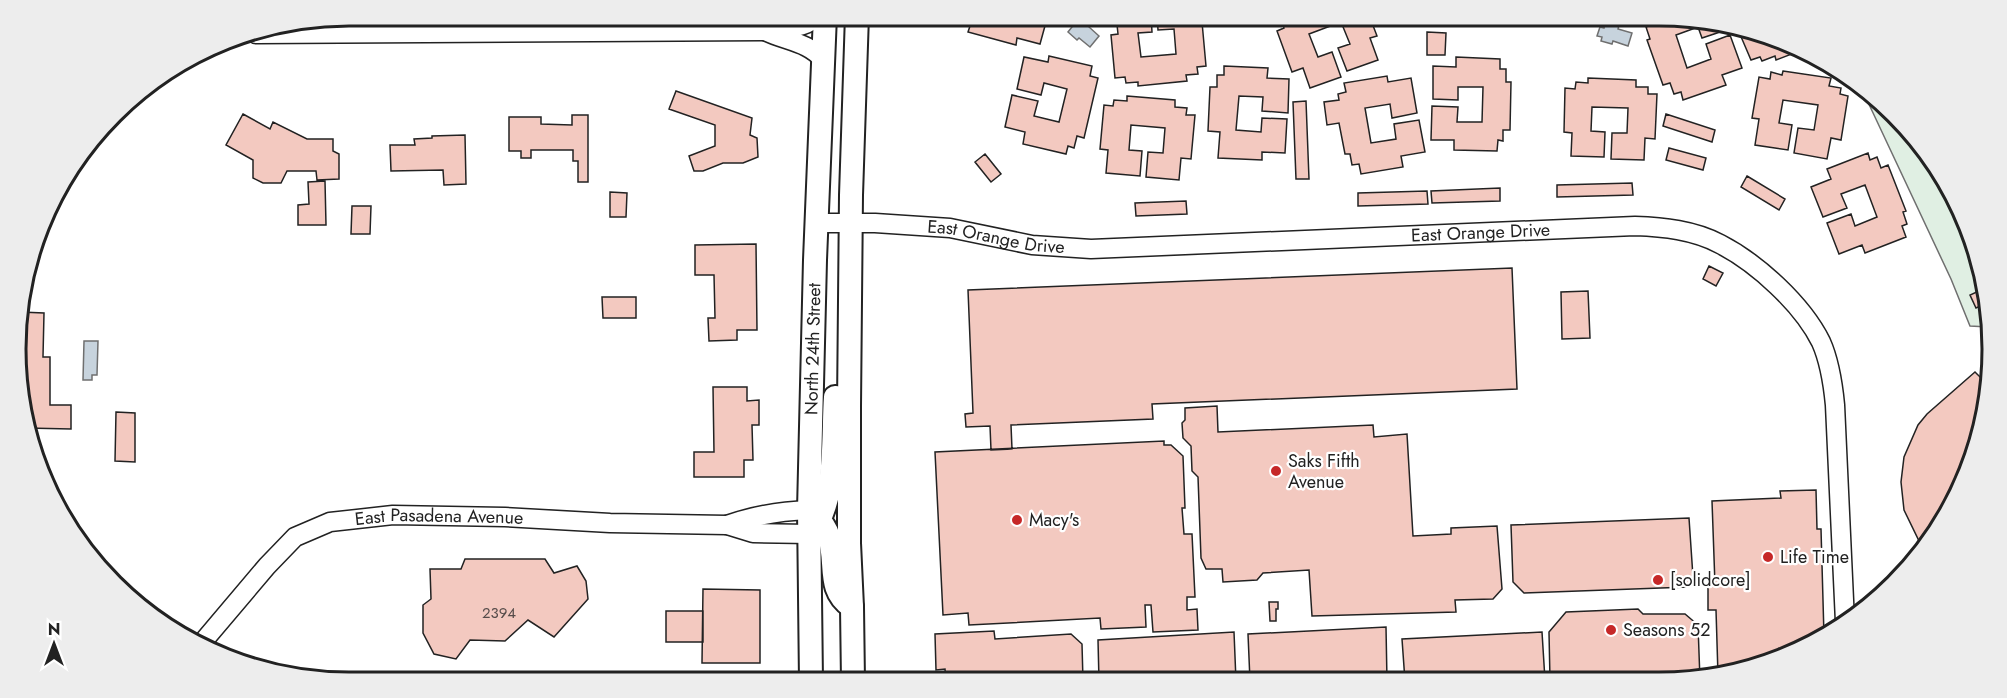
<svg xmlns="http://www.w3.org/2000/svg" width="2007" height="698" viewBox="0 0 2007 698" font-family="Jost,sans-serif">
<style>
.green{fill:#e0efe3;stroke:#6f6f6f;stroke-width:1.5}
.water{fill:#c7d3dd;stroke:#6f6f6f;stroke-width:1.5}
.building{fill:#f3c9c0;stroke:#222;stroke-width:1.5}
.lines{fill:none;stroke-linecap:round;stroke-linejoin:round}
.minor-casing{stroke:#222;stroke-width:21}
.major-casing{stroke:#222;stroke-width:26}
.minor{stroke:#fff;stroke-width:18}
.major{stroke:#fff;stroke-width:22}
.poi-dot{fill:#c62828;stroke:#fff;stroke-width:2}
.labels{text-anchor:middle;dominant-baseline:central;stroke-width:4.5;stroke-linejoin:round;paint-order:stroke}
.number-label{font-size:15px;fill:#564c4a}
.street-label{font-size:18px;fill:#222;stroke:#fff}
.poi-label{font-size:18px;fill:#222;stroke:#fff;text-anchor:start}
.rim{fill:none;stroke:#222;stroke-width:3}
</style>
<rect width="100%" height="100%" fill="#fff"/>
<path class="green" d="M1859,83L1947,182L1989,305L1988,327L1970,326L1951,279Z"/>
<path class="water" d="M1082,16L1091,24L1089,27L1099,36L1090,47L1079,38L1077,40L1068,32L1072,27L1069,25L1075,18L1078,21Z
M1606,21L1619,25L1618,29L1632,33L1628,46L1613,41L1612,44L1601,41L1602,37L1597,36L1600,27L1604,28Z
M84,341H98L97,375H92V380H83Z"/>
<path class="building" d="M958,15L1017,16L1048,15L1040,44L1017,38L1016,45L968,32L970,26L959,23L961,16Z
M1116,15H1151L1152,32L1138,33L1141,57L1176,54L1174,29L1158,30L1157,15H1191V23L1202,22L1206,66L1197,67L1198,74L1186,75L1187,81L1138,86V82L1126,83L1125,77L1115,78L1111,35L1118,34Z
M1291,15H1369L1377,36L1370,38L1378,60L1347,71L1338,48L1350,44L1341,22L1309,34L1318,57L1332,52L1341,77L1310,88L1303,68L1292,72L1277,31L1284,28L1282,21L1292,17Z
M1648,15L1723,24L1726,30L1702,38L1698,27L1676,35L1687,68L1711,59L1706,44L1730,35L1742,68L1722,75L1726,85L1683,100L1681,92L1674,94L1670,83L1663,85L1647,40L1650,39L1646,27L1651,25Z
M1748,28L1797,52L1776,60L1775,56L1762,61L1760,57L1751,60L1739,32Z
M1427,32L1446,33L1445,55H1427Z
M1049,56L1092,66L1090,76L1098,78L1084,138L1077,136L1074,148L1068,146L1066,154L1023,144L1025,132L1005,127L1012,95L1038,101L1034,116L1059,122L1067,89L1044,83L1041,95L1017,89L1024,57L1048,62Z
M1456,57L1500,59V69H1506V82H1511L1510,130H1503V141L1498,140L1497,151L1454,150V140H1431L1432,106L1458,107L1457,122H1482L1483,87H1458V100L1433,99V66L1456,67Z
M1224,66L1268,68L1267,78L1289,79L1288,113L1262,111L1263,97L1239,96L1236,130L1261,132L1262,118L1287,119L1285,153L1262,152V160L1218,158L1220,132L1208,131L1210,87H1217V75H1224Z
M1783,71L1831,78L1829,86L1841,88L1840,94L1848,96L1841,140L1831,138L1827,159L1794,153L1798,128L1814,130L1818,105L1783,100L1779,123L1792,125L1788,150L1755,145L1759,119L1752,118L1759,77L1770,79L1771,72L1782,75Z
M1387,76L1388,82L1411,78L1417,113L1392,118L1390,104L1365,108L1371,143L1396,139L1394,124L1419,120L1425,152L1401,156L1403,167L1361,174L1359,164L1352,165L1350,154H1345L1339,123L1327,125L1324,102L1339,100L1338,94L1346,92L1344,83Z
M1588,78L1636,80V87H1648V94H1657L1655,139L1645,138L1644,160L1611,159L1612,133H1627L1628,108L1592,107L1591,131L1605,132L1604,157L1571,156L1572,133L1564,132L1565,88L1575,89L1576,82L1588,83Z
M676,91L752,118L750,135L757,138L758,157L743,163H723L703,171H694L689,156L715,146V125L669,109Z
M1127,96L1175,100V107L1187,108L1186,115H1195L1191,159L1181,158L1179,180L1146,177L1148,152L1163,153L1165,128L1131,125L1129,150L1142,151L1140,176L1106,173L1108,150L1100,149L1104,105L1113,106L1114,100L1127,101Z
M1306,101L1309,179H1296L1293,102Z
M243,114L270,129L273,122L307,139H333V151L339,154V179L317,180L316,171H287L281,183H263L253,178V160L226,145Z
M1666,114L1715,130L1712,142L1663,126Z
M572,115H588V182H578V161H573V150H531V158H521V151H509V117H541V124L572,125Z
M465,135L466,184L444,185L443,170L391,171L390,145H415L414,139L432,138V136Z
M1669,148L1706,158L1703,170L1666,160Z
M1868,153L1870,160L1877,157L1881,168L1888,165L1906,211L1903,212L1907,224L1902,226L1906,237L1865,253L1862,245L1839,254L1827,223L1851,214L1855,226L1877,217L1865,185L1841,194L1847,208L1823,217L1811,187L1831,179L1827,169Z
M985,154L1001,174L991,182L975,162Z
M1747,176L1785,199L1779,210L1741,187Z
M325,181L326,225H298V205L309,204L308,182Z
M1632,183L1633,195L1557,197V185Z
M1500,188V201L1432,203L1431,191Z
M1427,191L1428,204L1358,206V193Z
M610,192L627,193L626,217H610Z
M1186,201L1187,214L1136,216L1135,203Z
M352,206H371L370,234H351Z
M756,244L757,330H737V340L709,341L708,318H715L714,275H695V245Z
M1709,266L1723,273L1716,286L1703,279Z
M1512,268L1517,389L1152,404L1153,419L1011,425L1012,449L991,450L990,426L966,427L965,414L973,413L968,290Z
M1981,290L1987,303L1976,308L1970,295Z
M1588,291L1590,338L1562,339L1561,292Z
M1588,291L1590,338L1562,339L1561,292Z
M602,297H636V318H603Z
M20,312L44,313L43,357H50V405H71V429L26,428Z
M1975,372L1981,378L1985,373L1981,435L1947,516L1922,547L1904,510L1901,482L1904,457L1918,425L1927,414Z
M713,387H747V401L759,400V425H752L753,460H744V477H694V452H714Z
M1217,406L1218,432L1373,425L1374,437L1407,434L1413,536L1451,534V528L1497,526L1502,589L1493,599L1455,600L1456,612L1312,616L1309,570L1263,573L1257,580L1223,582L1222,569H1206L1201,558L1198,477L1192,471L1191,446L1183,438L1182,423L1185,420V408Z
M116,412L135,413V462L115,461Z
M1164,441V445H1171L1183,456L1185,508H1182L1184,534H1192L1195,597H1187V610L1197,609L1198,630L1153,632L1151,605H1145L1146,627L1101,629L1100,618L969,625L968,613L943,615L935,452Z
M1816,490L1817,529H1821L1824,636L1805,649L1718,675L1716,610H1708V586L1715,585L1712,501L1781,498L1780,491Z
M1689,518L1693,577V582L1688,587L1524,593L1513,582L1511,525Z
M465,559H545L554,573L577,566L586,581L588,599L554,637L528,620L505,641L470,640L456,659L434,654L423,633V605L431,599L430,569H461Z
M703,589L760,590V663H702Z
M1269,602H1278V609H1276V621H1270Z
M1638,609L1643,614H1685L1698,625L1700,680H1550L1549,632L1566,612Z
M666,611H703V642H666Z
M1386,627L1387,681H1250L1248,634Z
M994,631L995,639L1071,634L1082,644L1083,681L946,682L945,669L936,670L935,634Z
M1234,632L1236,681H1099L1098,640Z
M1542,632L1545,680L1405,681L1402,639Z"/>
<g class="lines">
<defs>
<g id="minor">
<path d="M765,31C785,41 809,42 823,60"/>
<path d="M256,34L765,31C782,27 807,30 818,15"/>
<path id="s1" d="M817,223H875L950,228L1032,245L1091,249L1635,226C1663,227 1694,230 1720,244C1757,263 1802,304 1821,342C1830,362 1833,384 1835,405L1845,622"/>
<path d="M727,525C755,515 780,511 809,510"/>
<path id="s2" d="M201,644L267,566L295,537L330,522L393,515L505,517L610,523L727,525L753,533L810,534"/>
</g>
<g id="major">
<path d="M811,512C850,543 817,584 852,607"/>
<path d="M810,534C838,501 832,439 835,397"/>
<path id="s3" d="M811,682L809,510L815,260L825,15"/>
<path d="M853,682L852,607L849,543V407L851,195L857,15"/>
</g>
</defs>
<use href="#minor" class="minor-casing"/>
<use href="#major" class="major-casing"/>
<use href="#minor" class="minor"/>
<use href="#major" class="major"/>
</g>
<g class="poi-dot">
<circle cx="1276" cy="471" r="6"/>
<circle cx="1017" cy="520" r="6"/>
<circle cx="1768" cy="557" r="6"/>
<circle cx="1658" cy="580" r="6"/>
<circle cx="1611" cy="630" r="6"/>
</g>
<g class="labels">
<g class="number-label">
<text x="499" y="613">2394</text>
</g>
<g class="street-label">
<text stroke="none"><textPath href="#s1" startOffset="666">East Orange Drive</textPath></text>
<text stroke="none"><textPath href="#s1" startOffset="180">East Orange Drive</textPath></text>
<text stroke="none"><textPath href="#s3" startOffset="333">North 24th Street</textPath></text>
<text stroke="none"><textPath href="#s2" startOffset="290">East Pasadena Avenue</textPath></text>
</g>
<g class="poi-label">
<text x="1288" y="461">Saks Fifth<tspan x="1288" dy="21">Avenue</tspan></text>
<text x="1029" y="520">Macy's</text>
<text x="1780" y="557">Life Time</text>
<text x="1670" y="580">[solidcore]</text>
<text x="1623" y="630">Seasons 52</text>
</g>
</g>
<path d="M0 0H2007V698H0ZM349 26H1659A323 323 0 0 1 1982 349V349A323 323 0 0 1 1659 672H349A323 323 0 0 1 26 349V349A323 323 0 0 1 349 26Z" fill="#ededed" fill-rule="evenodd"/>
<path class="rim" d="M349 26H1659A323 323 0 0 1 1982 349V349A323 323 0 0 1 1659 672H349A323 323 0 0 1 26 349V349A323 323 0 0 1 349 26Z"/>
<g transform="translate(54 644)" stroke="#ffffff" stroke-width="4.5" paint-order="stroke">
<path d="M0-4.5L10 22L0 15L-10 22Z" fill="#222222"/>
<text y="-9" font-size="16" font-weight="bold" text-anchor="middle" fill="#222222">N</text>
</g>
</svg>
